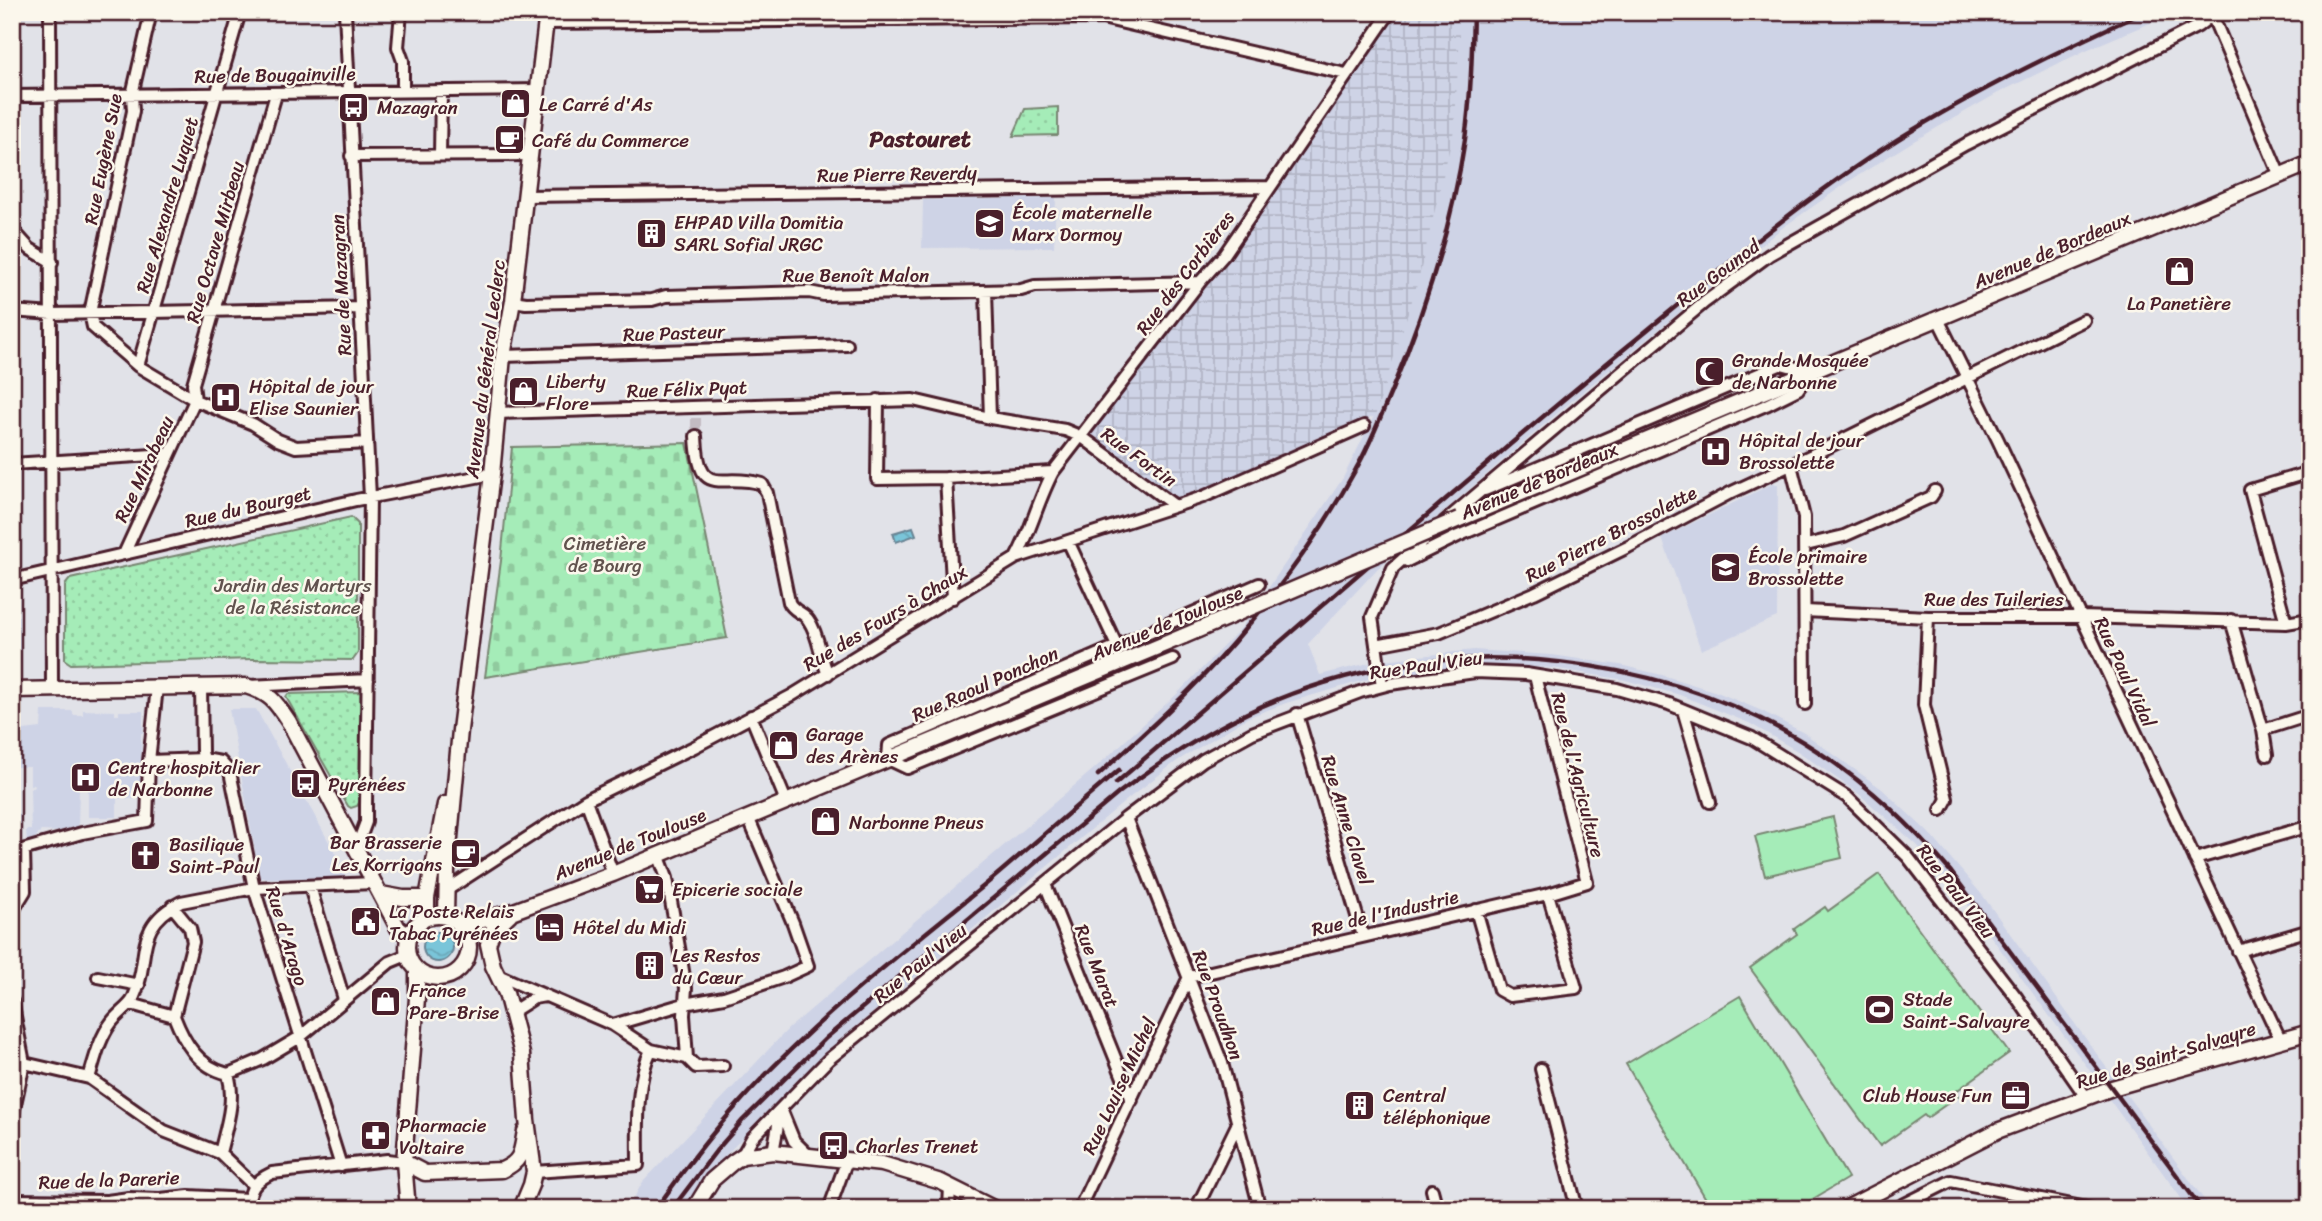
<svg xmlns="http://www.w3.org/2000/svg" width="2322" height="1221" viewBox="0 0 2322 1221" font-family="Sriracha,sans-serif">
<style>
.built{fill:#ced3e6}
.industrial{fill:url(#industrial-grid)}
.grass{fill:#a5ecb8;stroke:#788672;stroke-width:2}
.cemetery{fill:url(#cemetery-stones);stroke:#788672;stroke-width:2}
.park{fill:url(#park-dots);stroke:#788672;stroke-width:2}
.water{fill:url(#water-waves);stroke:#678393;stroke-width:2}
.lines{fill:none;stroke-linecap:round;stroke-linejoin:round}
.street-tunnel{stroke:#c3bbc2;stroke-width:10;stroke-dasharray:10 5;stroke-linecap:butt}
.street-casing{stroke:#4a1f2b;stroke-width:16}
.secondary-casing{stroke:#4a1f2b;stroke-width:19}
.street{stroke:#fbf7ec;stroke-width:10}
.secondary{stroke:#fbf7ec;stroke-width:14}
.rail{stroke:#4a1f2b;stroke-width:4.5}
.secondary-bridge-casing{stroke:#4a1f2b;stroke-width:19;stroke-linecap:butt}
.secondary-bridge{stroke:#fbf7ec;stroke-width:14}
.labels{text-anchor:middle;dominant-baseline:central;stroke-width:5;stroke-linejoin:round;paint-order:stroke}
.street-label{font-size:19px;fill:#4a1f2b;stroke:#fbf7ec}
.poi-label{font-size:19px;fill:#4a1f2b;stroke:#fbf7ec;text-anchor:start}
.park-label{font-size:19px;fill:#61524e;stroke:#fbf7ec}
.quarter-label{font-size:23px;font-weight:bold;fill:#4a1f2b;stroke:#fbf7ec}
</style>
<defs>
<pattern id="industrial-grid" width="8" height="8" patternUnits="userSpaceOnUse" patternTransform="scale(1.75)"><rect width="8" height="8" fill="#ced3e6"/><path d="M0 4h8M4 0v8" fill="none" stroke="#b2b5c5"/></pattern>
<pattern id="cemetery-stones" width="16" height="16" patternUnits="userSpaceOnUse" patternTransform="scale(1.75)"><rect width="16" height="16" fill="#a5ecb8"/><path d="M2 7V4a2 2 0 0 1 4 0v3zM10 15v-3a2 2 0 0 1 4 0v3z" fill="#90ca9e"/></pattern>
<pattern id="park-dots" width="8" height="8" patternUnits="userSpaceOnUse" patternTransform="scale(1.75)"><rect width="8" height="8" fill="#a5ecb8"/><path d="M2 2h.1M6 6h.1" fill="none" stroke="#90ca9e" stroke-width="1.8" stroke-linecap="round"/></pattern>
<pattern id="water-waves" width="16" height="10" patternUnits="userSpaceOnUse" patternTransform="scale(1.75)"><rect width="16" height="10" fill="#7ac5d9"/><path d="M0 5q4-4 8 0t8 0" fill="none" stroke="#6ba9ba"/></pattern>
</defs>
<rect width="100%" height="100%" fill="#e1e2e8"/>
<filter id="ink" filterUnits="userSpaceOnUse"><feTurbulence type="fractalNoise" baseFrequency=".0143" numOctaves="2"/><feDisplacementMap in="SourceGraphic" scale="14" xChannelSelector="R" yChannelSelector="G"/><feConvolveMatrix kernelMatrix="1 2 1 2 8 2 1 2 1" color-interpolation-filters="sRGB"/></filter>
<g filter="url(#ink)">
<path class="built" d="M1393,12H2176L2086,50L1998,93L1912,142L1851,180L1782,228L1573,400L1378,568L1308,644L1320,675L1369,663L1372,678L1286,703L1247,718L1177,761L1129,798L823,1054L699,1183L686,1209H628L642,1183L788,1029L1095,768L1177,694L1242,627L1343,478L1374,416L1284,456L1086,436L1199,295Z
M1056,198L1054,247L922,248L923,200Z
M1774,483L1778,485L1777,617L1701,650L1662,538Z
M12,616H19L21,664L12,665Z
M1474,650L1552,655L1620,665L1662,675L1717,692L1762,711L1804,733L1882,789L1931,835L1983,896L2114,1078L2099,1083L1966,903L1917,845L1859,794L1799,752L1749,723L1680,695L1625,680L1552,668L1486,665L1387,675L1384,660Z
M229,709H256L346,873L343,879L260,878Z
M83,710L115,711V715H119V711H143V733H141L142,799L117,798V817H88V787H79L78,827L62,832L41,831L34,839L27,841L26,830H31L30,789L35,787L34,784L30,785V767H12V729L15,731L41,728L42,711H73V715H83Z
M21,814L18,843L12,845V816Z
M2126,1094L2211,1209H2189L2109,1099Z"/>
<path class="industrial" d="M1393,12H1459L1461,18L1454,130L1417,285L1375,416L1284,456L1174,501L1086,436L1199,295Z"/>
<path class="grass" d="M1833,817L1842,858L1765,876L1755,836Z
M1879,874L2009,1053L1955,1092L1958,1096L1927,1118L1924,1115L1880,1146L1750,968L1797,934L1794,929L1825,907L1828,911Z
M1740,996L1848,1178L1796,1209H1712L1626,1064Z"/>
<path class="cemetery" d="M687,443L727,638L485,677L501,561L512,447Z"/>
<path class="park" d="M1058,107V135L1013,136L1025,109Z
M351,517L358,524V653L353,660L253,659L71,664L65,660V585L70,579Z
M362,692L360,801L357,806L351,808L348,806L286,697L288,694Z"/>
<path class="water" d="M913,527L916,535L896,542L893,533Z
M423 947a15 15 0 1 1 30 0a15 15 0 1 1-30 0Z"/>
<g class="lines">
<path class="street-tunnel" d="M696,418V436"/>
<defs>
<path id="street" d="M50,12L52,689
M151,12L132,95L133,111L90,313L93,327L138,366L195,400L253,424L278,440L296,447L367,443
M345,12L370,497L366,806V822L356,849
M401,12L398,47L403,61V91
M2212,15L2280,176
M546,23L1102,18L1346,74
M12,96L538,90
M440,155L441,91
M351,156L530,155
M525,196L1269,187
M12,229L30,249L52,262
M986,291L990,418
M513,301L526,303L652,300L666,296L809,292L824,295L1021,290L1035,286L1200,282
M12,311L52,314L360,308
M1938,319L1998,440L2281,1041
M503,356L847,345
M138,366L240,12
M878,400L877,479L946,478L1053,472
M497,413L913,400L990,418L1065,430L1082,437L1175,506
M696,436C699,502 720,471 762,484L767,493L789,602C793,612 804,612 809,621C819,635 820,658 828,674
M12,464L169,454
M1791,465L1804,517L1805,704
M946,478L953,598
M1444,522L1705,302L1769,255L1966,144L2198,26L2216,12
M1068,541L1117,646L889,745L888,759L907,768L1173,659
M1806,545L1844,536L1931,497L1935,491
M124,554L195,400L193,384L276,94
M1016,558C1031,531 1038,500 1053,472L1200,282L1224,255L1390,12
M1407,561L1458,536L1766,405L1798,389L1810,372L1782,364L1485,490
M12,580L356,500L492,474
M1805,611L1928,617H2080L2286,623L2310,619
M1928,617L1924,705L1947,799L1941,810
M2231,620L2263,730L2267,755
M2286,623L2250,490L2310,472
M1376,645L1439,633L1534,593L1628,547L1730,493L1812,455L2084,320
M1117,646L1259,584
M249,686L368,680
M1382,686L1372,617L1393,568L1432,533
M201,687L202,752L204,759
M1683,710L1710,802
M1297,714L1363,936
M751,716L786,801
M2263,730L2310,715
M149,761L204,759L221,762L230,772L254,888L341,1166
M586,800L613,874
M1126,818L1222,1063L1260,1209
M12,853L82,833L147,821L149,761L157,687
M658,854L667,878L686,988L684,1015L687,1058
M2195,859L2310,826
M1045,884L1132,1100
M310,887L344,999
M447,890L586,800L694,747L791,696L1016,558L1203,497L1364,426
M172,906L190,928L193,942L174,1016C184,1042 198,1067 228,1074C236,1101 226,1127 220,1153
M1476,910L1499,990L1510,996L1576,988L1548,894
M12,912L25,891L24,850
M2238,951L2310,930
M498,975L613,1025L651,1050L687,1058L696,1067L723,1066
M98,977L139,985
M12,1001L24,1063L12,1118
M131,1004L174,1016
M512,1012L534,998L545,996
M613,1025L684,1004L724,997L784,977L808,966L793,923L748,817
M24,1063L89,1078L164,1131L220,1153L253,1185
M1541,1069L1577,1209
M228,1074L263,1059L300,1037L390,962L407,955
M89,1078C95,1059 99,1039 111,1023C117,1014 129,1007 133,999C152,958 131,928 181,902L254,888L374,883
M781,1109L794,1141L809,1156
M773,1152L781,1109
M742,1156L752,1138L829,1059L1126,818L1203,760L1252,733L1360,692L1390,684L1475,672L1526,674L1617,689L1669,704L1752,738L1847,797L1908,857L2017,998L2086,1097
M534,1172L638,1165C638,1128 635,1083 651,1050
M1432,1190L1437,1209
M12,1200L107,1201L129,1198L160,1199L189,1196L248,1199
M246,1209C251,1188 253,1182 272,1173L387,1160L404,1162
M829,1209L847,1160
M949,1209L950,1186
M1079,1209L1189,977L1548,894L1587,882L1535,676
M1196,1209L1237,1125
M1895,1209L1951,1181L2092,1209"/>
<path id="secondary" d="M1459,519L2310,163
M12,690L246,686C271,694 275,701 289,722L398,928L408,936
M381,894L403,898H427
M510,914L493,930L488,944L493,966L506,993L522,1054L527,1120L534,1172L531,1185L521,1209
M407 947a31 31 0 1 1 62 0a31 31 0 1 1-62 0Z
M446,916L447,870L460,730L492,474L503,356L513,301L547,12
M427,917V898L445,804
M462,926L514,911L613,874L1184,636
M404,1162L425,1173L502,1170C523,1161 521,1151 525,1131
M408,1209L404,1162L417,998V970
M694,1209L712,1180L733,1162L742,1156L773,1152L882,1164L941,1182L995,1209
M1845,1209L1997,1131L2112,1088L2310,1032"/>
</defs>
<use href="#street" class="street-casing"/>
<use href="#secondary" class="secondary-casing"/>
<use href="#street" class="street"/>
<use href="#secondary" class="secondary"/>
<path class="rail" d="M1098,775C1145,733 1193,690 1234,642C1280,589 1322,531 1356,469C1370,445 1380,418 1391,392C1425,311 1452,226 1465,139C1471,97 1472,54 1473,12
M1116,783C1287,637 1455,488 1629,345C1721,270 1811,191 1913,130C1987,85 2066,47 2144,12
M656,1209C680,1175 704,1143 731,1112C806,1026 898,956 985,885C1030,847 1074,808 1119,770
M672,1209L716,1151L743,1120L826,1038L1120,792C1183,745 1248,706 1324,683C1472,637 1651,657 1786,732C1850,768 1904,816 1951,872L2202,1209"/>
<defs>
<path id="secondary-bridge" d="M1184,636L1459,519"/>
</defs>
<use href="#secondary-bridge" class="secondary-bridge-casing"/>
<use href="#secondary-bridge" class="secondary-bridge"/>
</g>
</g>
<defs>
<symbol id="shop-square" viewBox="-11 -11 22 22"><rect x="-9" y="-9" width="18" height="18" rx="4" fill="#4a1f2b" stroke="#fbf7ec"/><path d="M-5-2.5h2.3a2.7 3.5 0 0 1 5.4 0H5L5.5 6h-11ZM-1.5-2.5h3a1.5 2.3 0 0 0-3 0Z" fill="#fff"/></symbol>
<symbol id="bus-square" viewBox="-11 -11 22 22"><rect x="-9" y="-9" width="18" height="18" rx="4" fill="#4a1f2b" stroke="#fbf7ec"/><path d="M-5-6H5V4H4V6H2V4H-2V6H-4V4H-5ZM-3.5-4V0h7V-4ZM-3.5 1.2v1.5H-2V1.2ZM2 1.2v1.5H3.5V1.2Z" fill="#fff"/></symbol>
<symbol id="cafe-square" viewBox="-11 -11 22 22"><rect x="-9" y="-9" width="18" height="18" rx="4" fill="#4a1f2b" stroke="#fbf7ec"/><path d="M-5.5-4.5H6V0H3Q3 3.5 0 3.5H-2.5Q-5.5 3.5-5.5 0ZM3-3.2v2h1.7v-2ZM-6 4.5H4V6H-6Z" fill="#fff"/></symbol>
<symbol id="school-square" viewBox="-11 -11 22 22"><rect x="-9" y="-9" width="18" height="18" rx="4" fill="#4a1f2b" stroke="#fbf7ec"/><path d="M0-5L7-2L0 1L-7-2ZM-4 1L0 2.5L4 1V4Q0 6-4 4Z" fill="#fff"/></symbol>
<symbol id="building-square" viewBox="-11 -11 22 22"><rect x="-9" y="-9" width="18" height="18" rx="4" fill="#4a1f2b" stroke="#fbf7ec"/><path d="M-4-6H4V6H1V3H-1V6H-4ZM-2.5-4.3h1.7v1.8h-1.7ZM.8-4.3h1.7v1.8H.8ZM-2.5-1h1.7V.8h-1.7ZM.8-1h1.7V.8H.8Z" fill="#fff"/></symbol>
<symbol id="mosque-square" viewBox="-11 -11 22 22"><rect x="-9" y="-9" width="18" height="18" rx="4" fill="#4a1f2b" stroke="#fbf7ec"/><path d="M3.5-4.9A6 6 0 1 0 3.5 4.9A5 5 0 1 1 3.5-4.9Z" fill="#fff"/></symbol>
<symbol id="hospital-square" viewBox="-11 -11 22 22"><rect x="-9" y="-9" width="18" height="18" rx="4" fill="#4a1f2b" stroke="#fbf7ec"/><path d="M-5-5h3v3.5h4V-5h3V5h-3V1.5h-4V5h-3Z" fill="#fff"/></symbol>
<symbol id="church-square" viewBox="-11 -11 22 22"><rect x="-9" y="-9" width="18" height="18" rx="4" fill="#4a1f2b" stroke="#fbf7ec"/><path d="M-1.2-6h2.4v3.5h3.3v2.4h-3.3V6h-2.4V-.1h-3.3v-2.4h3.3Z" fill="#fff"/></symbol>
<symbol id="supermarket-square" viewBox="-11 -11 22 22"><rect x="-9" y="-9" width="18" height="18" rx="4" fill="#4a1f2b" stroke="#fbf7ec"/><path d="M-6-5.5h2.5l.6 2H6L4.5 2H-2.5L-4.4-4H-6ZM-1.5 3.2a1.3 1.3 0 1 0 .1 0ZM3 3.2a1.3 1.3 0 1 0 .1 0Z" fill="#fff"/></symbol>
<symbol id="civic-square" viewBox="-11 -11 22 22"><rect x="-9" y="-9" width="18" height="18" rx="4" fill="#4a1f2b" stroke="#fbf7ec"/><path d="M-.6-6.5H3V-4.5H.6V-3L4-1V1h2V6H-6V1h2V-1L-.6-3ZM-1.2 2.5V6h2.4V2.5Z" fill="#fff"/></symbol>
<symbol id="hotel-square" viewBox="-11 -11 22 22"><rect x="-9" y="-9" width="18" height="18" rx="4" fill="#4a1f2b" stroke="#fbf7ec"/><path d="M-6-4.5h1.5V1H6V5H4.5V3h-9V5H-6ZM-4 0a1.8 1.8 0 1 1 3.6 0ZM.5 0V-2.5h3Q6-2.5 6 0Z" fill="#fff"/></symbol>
<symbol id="stadium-square" viewBox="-11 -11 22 22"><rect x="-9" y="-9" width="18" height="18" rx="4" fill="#4a1f2b" stroke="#fbf7ec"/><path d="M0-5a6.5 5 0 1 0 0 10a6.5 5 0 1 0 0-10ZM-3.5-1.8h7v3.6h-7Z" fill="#fff"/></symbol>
<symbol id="office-square" viewBox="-11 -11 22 22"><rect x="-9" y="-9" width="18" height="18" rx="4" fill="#4a1f2b" stroke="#fbf7ec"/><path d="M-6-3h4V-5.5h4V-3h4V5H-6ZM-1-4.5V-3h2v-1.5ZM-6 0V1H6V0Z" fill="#fff"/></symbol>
<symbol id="pharmacy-square" viewBox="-11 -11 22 22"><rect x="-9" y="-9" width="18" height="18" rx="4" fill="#4a1f2b" stroke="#fbf7ec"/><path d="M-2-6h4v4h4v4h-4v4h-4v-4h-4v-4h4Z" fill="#fff"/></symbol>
</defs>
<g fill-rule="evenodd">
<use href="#shop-square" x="498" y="86" width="35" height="35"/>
<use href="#bus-square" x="336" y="90" width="35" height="35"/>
<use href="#cafe-square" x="492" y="122" width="35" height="35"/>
<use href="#school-square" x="972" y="206" width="35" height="35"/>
<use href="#building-square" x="634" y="216" width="35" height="35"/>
<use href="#shop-square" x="2162" y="254" width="35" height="35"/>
<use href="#mosque-square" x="1692" y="354" width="35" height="35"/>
<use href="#shop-square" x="506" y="374" width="35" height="35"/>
<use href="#hospital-square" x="208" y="380" width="35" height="35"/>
<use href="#hospital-square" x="1698" y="434" width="35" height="35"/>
<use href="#school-square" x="1708" y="550" width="35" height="35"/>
<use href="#shop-square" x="766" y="728" width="35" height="35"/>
<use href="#hospital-square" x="68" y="760" width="35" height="35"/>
<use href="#bus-square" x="288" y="766" width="35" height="35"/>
<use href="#shop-square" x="808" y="804" width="35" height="35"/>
<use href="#cafe-square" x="448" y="836" width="35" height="35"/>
<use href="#church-square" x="128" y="838" width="35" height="35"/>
<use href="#supermarket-square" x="632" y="872" width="35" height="35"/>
<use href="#civic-square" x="348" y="904" width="35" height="35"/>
<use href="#hotel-square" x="532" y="910" width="35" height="35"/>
<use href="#building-square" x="632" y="948" width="35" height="35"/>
<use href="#shop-square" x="368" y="984" width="35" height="35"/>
<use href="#stadium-square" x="1862" y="992" width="35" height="35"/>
<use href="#office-square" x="1998" y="1078" width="35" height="35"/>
<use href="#building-square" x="1342" y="1088" width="35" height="35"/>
<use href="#pharmacy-square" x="358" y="1118" width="35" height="35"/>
<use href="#bus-square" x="816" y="1128" width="35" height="35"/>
</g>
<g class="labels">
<g class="street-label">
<text transform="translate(275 75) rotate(-1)">Rue de Bougainville</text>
<text transform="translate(103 159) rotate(-79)">Rue Eugène Sue</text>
<text transform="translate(897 174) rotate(-1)">Rue Pierre Reverdy</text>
<text transform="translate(167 205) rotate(-74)">Rue Alexandre Luquet</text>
<text transform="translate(215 242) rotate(-74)">Rue Octave Mirbeau</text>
<text transform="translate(2052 250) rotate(-23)">Avenue de Bordeaux</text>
<text transform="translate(1185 273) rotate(-53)">Rue des Corbières</text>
<text transform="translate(1718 273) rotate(-37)">Rue Gounod</text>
<text x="856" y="275">Rue Benoît Malon</text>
<text transform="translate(341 285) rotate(-93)">Rue de Mazagran</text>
<text transform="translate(674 333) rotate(-2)">Rue Pasteur</text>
<text transform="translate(485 369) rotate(-83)">Avenue du Général Leclerc</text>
<text transform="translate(687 389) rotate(-2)">Rue Félix Pyat</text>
<text transform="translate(1139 457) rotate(36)">Rue Fortin</text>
<text transform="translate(144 469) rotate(-65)">Rue Mirabeau</text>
<text transform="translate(1539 481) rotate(-23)">Avenue de Bordeaux</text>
<text transform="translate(248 507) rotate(-13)">Rue du Bourget</text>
<text transform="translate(1611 534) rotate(-27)">Rue Pierre Brossolette</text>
<text x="1994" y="599">Rue des Tuileries</text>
<text transform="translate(885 618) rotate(-31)">Rue des Fours à Chaux</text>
<text transform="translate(1167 623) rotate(-23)">Avenue de Toulouse</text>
<text transform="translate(1426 665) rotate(-8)">Rue Paul Vieu</text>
<text transform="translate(2125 672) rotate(65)">Rue Paul Vidal</text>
<text transform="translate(985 684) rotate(-24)">Rue Raoul Ponchon</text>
<text transform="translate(1578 775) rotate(76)">Rue de l'Agriculture</text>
<text transform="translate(1347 820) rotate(73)">Rue Anne Clavel</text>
<text transform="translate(630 844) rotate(-22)">Avenue de Toulouse</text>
<text transform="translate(1956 891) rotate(52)">Rue Paul Vieu</text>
<text transform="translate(1385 913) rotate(-13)">Rue de l'Industrie</text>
<text transform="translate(287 936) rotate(73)">Rue d'Arago</text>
<text transform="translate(920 963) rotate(-39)">Rue Paul Vieu</text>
<text transform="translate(1097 966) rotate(68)">Rue Marat</text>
<text transform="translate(1218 1005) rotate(70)">Rue Proudhon</text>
<text transform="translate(2166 1055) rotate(-17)">Rue de Saint-Salvayre</text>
<text transform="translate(1119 1086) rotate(-65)">Rue Louise Michel</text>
<text transform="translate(109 1180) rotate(-2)">Rue de la Parerie</text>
</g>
<g class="poi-label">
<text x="539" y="104">Le Carré d'As</text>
<text x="377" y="107">Mazagran</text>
<text x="532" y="140">Café du Commerce</text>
<text x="1012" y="212">École maternelle<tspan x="1012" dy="22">Marx Dormoy</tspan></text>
<text x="674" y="222">EHPAD Villa Domitia<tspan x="674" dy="22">SARL Sofial JRGC</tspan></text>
<text x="2179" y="303" text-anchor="middle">La Panetière</text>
<text x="1732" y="360">Grande Mosquée<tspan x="1732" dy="22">de Narbonne</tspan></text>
<text x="546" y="381">Liberty<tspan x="546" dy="22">Flore</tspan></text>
<text x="249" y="386">Hôpital de jour<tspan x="249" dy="22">Elise Saunier</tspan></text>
<text x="1739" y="440">Hôpital de jour<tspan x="1739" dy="22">Brossolette</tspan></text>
<text x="1748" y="556">École primaire<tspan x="1748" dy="22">Brossolette</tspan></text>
<text x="806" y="734">Garage<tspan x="806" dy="22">des Arènes</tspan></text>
<text x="108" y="767">Centre hospitalier<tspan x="108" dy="22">de Narbonne</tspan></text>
<text x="328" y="784">Pyrénées</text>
<text x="849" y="822">Narbonne Pneus</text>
<text x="442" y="842" text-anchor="end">Bar Brasserie<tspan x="442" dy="22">Les Korrigans</tspan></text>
<text x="169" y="844">Basilique<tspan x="169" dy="22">Saint-Paul</tspan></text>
<text x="672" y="889">Epicerie sociale</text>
<text x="389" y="911">La Poste Relais<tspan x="389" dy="22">Tabac Pyrénées</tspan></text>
<text x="573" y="927">Hôtel du Midi</text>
<text x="672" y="955">Les Restos<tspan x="672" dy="22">du Cœur</tspan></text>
<text x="409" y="990">France<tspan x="409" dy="22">Pare-Brise</tspan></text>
<text x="1903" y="999">Stade<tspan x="1903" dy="22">Saint-Salvayre</tspan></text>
<text x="1383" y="1095">Central<tspan x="1383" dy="22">téléphonique</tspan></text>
<text x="1992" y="1095" text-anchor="end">Club House Fun</text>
<text x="399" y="1125">Pharmacie<tspan x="399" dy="22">Voltaire</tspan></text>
<text x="856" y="1146">Charles Trenet</text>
</g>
<g class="park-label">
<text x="605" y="543">Cimetière<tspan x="605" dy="22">de Bourg</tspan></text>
<text x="293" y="585">Jardin des Martyrs<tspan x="293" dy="22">de la Résistance</tspan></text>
</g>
<g class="quarter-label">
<text x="920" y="139">Pastouret</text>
</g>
</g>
<rect width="2322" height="1221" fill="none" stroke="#fbf7ec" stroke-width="42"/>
<rect x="21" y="21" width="2280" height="1179" fill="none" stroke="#4a1f2b" stroke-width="2.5" filter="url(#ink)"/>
</svg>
